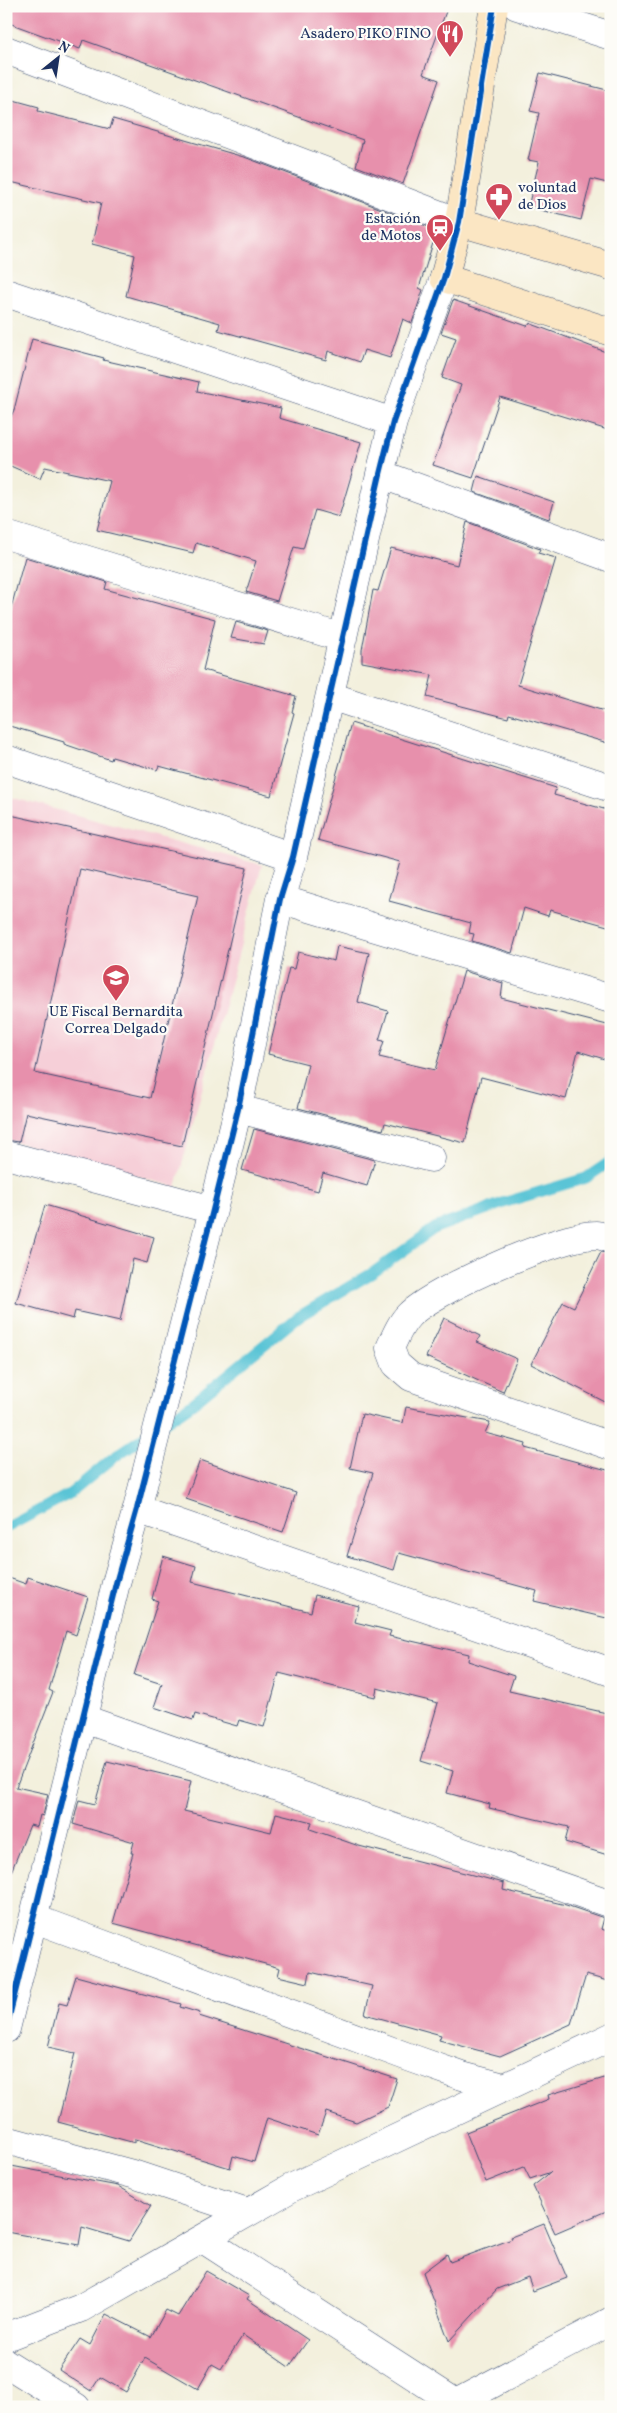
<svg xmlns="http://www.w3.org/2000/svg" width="617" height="2413" viewBox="0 0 617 2413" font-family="Vollkorn,serif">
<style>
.built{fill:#f6cfd8}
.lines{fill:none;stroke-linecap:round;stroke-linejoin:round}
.stream{stroke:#5ac4d6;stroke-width:11}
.building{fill:#e790ac;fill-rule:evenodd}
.street-casing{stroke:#3b4c71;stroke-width:29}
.secondary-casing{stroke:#3b4c71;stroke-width:29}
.street{stroke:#fff;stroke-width:28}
.secondary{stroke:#fbe6c3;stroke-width:28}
.cycleway-casing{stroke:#fdfcf7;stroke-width:9}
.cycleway{stroke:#0057b8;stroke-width:6}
.labels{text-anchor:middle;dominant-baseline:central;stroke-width:4.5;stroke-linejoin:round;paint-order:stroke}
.poi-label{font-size:15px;fill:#1b2f5e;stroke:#fdfcf7;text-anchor:end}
</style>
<rect width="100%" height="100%" fill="#fdfcf7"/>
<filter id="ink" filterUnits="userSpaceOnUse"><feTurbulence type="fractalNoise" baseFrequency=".02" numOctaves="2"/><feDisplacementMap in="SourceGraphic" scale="10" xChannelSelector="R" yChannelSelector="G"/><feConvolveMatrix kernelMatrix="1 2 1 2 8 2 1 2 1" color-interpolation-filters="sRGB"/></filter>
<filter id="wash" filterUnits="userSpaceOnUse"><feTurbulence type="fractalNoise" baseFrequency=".0096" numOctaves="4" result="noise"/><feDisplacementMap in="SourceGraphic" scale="20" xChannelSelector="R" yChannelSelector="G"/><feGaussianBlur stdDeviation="1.12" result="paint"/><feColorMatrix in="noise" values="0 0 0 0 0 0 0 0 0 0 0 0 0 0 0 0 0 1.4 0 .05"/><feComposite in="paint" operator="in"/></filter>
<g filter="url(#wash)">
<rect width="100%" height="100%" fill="#f3f0dd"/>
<path class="built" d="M6,796L262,865L176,1187L6,1139Z"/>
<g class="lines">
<path class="stream" d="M6,1528L71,1493L113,1458L192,1404L298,1317L374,1272L435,1228L506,1202L586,1178L611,1161"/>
</g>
<g id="blocks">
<path class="building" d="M6,6H448L423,74L439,80L403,184L356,166L363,140L83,40L80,49L39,34L6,22Z
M540,73L611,91V184L591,179L581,220L528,207L539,162L528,160L539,113L530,111Z
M6,98L39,107L38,111L110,129L113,119L247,158L437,230L419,288L423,290L412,323L403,319L390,358L364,350L360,362L328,351L326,360L218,330L220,323L126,296L135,255L92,244L101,203L6,181Z
M453,300L527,326L529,323L611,354V431L500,397L473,478L433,465L461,385L442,378L456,338L441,333Z
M32,339L104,358L103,360L199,382L197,391L281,408L279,418L361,442L339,517L315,510L303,549L294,547L277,601L246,592L256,561L196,543L193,553L97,530L110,481L45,467L40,479L6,464V427L14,410Z
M478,476L554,502L549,519L474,492Z
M467,522L540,549L538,553L556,558L518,685L611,713V744L509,714L508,718L427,697L432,675L362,662V650L373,590L378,591L391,548L457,565Z
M25,557L107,582L105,589L215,619L203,670L296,696L292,712L294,713L271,796L159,766L157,770L112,757L111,760L64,744V742L6,725V626Z
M236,622L268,631L264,644L231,638Z
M351,723L556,788L554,795L611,811V927L550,910L548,916L524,908L512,953L472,941L474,934L469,933L471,923L389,901L400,862L318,840Z
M6,814L247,868L182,1146L26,1113L19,1142L6,1140ZM80,869L198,896L150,1098L35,1073Z
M337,946L369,953L358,1002L388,1011L379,1040L384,1041L379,1057L435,1070L464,971L503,983L501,998L611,1026V1061L578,1051L566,1099L481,1077L465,1143L385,1123L383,1130L298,1108L308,1064L268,1054L289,968L294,969L298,952L334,961Z
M254,1129L375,1160L367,1186L323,1173L318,1191L242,1170Z
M45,1205L154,1237L147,1263L133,1259L120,1321L75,1311L73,1319L16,1303Z
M601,1252L611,1254V1405L531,1364L563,1302L574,1307Z
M444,1318L480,1336L477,1342L517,1359L503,1392L426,1357Z
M406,1407L490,1422L485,1433L526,1444L525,1448L611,1471V1619L534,1601L537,1591L399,1553L394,1570L347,1556L373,1473L350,1468L362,1414L403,1423Z
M200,1460L296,1493L283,1532L186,1499Z
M163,1556L196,1566L192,1582L311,1612L315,1595L359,1606L355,1622L391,1631L389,1636L469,1654L468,1661L514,1676L509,1691L611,1714V1856L565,1842L569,1827L489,1808L490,1804L447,1793L453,1771L421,1761L438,1703L377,1688L375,1697L279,1673L264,1727L239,1720L237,1726L195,1714L193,1720L154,1707L162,1684L134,1675L158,1601L152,1599Z
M6,1577L26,1584L28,1577L88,1597L76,1635L66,1631L49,1690L53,1692L16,1787L48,1794L43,1816L40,1815L37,1827L30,1825L7,1882Z
M107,1761L191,1781L184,1811L271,1832L276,1813L312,1822L310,1829L359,1846L504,1883L503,1890L566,1905L604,1918L601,1929L611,1932V1982L586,1975L571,2024L500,2056L439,2040L441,2035L365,2014L372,1986L310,1972L308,1983L278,1976L280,1968L113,1923L133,1853H131L134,1842L73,1824L79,1800L95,1804Z
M76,1976L181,2004L180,2007L200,2013L199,2016L397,2079L388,2107L356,2122L326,2112L318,2135L267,2118L254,2162L233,2156L230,2168L135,2139V2143L58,2122L75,2053L48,2047L59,2003L67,2005Z
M611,2076V2209L555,2233L533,2186L551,2172L530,2179L524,2167L486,2182L466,2132L549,2099L548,2095Z
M6,2165L118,2186L151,2206L129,2241L82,2227L79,2245L6,2232Z
M544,2224L567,2278L533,2291L528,2277L497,2289L449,2341L423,2272L447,2254L450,2262L512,2239L511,2237Z
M206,2271L249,2296L247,2299L308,2340L289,2367L243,2335L221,2369L212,2364L198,2389L145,2358L126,2392L100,2377L91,2391L59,2370L80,2339L90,2345L106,2314L151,2337L166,2310L178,2316Z"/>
</g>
</g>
<g filter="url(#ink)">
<use href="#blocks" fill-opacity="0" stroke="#3b4c71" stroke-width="1"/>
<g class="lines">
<defs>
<path id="street" d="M517,6L611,36
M6,50L459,222
M6,293L393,422
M380,474L611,558
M6,535L343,638
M330,696L611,788
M6,759L293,857
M280,899L611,999
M238,1109L431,1158
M6,1155L213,1210
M611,1239C606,1238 601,1235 596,1235C559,1235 435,1289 409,1315C400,1324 395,1337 390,1348L396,1364L411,1377L611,1446
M137,1509L611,1672
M84,1719L611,1904
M35,1919L411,2058L462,2076L504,2087
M6,2029L116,1583L137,1509L213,1210L238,1109L280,899L293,857L380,474L393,422L444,278
M6,2140L136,2175L247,2212
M203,2239L462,2407
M6,2337L81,2308L291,2188L611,2037
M6,2363L76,2407
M456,2403L611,2321"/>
<path id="secondary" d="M494,6L459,222L444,278L611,332
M459,222L611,266"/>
</defs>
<use href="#street" class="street-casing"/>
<use href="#secondary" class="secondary-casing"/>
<use href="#street" class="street"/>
<use href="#secondary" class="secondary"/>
<defs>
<path id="cycleway" d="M6,2029L116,1583L137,1509L213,1210L238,1109L280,899L293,857L380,474L393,422L444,278L459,222L494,6"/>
</defs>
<use href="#cycleway" class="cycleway-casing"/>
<use href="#cycleway" class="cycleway"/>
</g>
</g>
<defs>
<symbol id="restaurant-pin" viewBox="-11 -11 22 30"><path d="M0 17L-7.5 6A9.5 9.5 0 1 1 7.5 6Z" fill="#d1495b" stroke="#fdfcf7"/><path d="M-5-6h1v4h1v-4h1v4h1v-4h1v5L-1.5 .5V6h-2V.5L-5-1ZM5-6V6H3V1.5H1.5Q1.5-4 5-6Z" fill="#fff"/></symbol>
<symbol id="pharmacy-pin" viewBox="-11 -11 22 30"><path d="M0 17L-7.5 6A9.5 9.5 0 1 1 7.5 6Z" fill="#d1495b" stroke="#fdfcf7"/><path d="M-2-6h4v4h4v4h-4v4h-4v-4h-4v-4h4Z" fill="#fff"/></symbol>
<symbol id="station-pin" viewBox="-11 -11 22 30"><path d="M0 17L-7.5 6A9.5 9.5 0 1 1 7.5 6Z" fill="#d1495b" stroke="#fdfcf7"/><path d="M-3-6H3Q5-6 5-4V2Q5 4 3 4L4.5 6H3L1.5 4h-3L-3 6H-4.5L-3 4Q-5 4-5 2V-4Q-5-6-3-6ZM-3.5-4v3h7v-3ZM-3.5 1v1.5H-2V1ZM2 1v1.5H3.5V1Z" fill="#fff"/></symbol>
<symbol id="school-pin" viewBox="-11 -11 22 30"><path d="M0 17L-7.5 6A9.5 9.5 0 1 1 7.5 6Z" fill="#d1495b" stroke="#fdfcf7"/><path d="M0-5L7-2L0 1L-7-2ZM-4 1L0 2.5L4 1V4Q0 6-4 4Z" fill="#fff"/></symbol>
</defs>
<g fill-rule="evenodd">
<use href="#restaurant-pin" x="434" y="18" width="32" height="43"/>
<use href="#pharmacy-pin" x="483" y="181" width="32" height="43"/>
<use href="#station-pin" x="424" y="212" width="32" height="43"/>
<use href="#school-pin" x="100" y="962" width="32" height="43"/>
</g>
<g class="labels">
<g class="poi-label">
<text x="431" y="34">Asadero PIKO FINO</text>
<text x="518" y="188" text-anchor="start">voluntad<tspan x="518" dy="17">de Dios</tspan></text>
<text x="421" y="219">Estación<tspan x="421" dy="17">de Motos</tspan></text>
<text x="116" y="1012" text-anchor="middle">UE Fiscal Bernardita<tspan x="116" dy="17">Correa Delgado</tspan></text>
</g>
</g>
<rect width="617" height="2413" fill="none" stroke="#fdfcf7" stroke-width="25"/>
<g transform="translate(58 58) rotate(30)" stroke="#fdfcf7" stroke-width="4" paint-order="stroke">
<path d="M0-4L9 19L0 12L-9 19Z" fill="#1b2f5e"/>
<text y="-8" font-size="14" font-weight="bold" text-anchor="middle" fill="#1b2f5e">N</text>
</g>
</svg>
